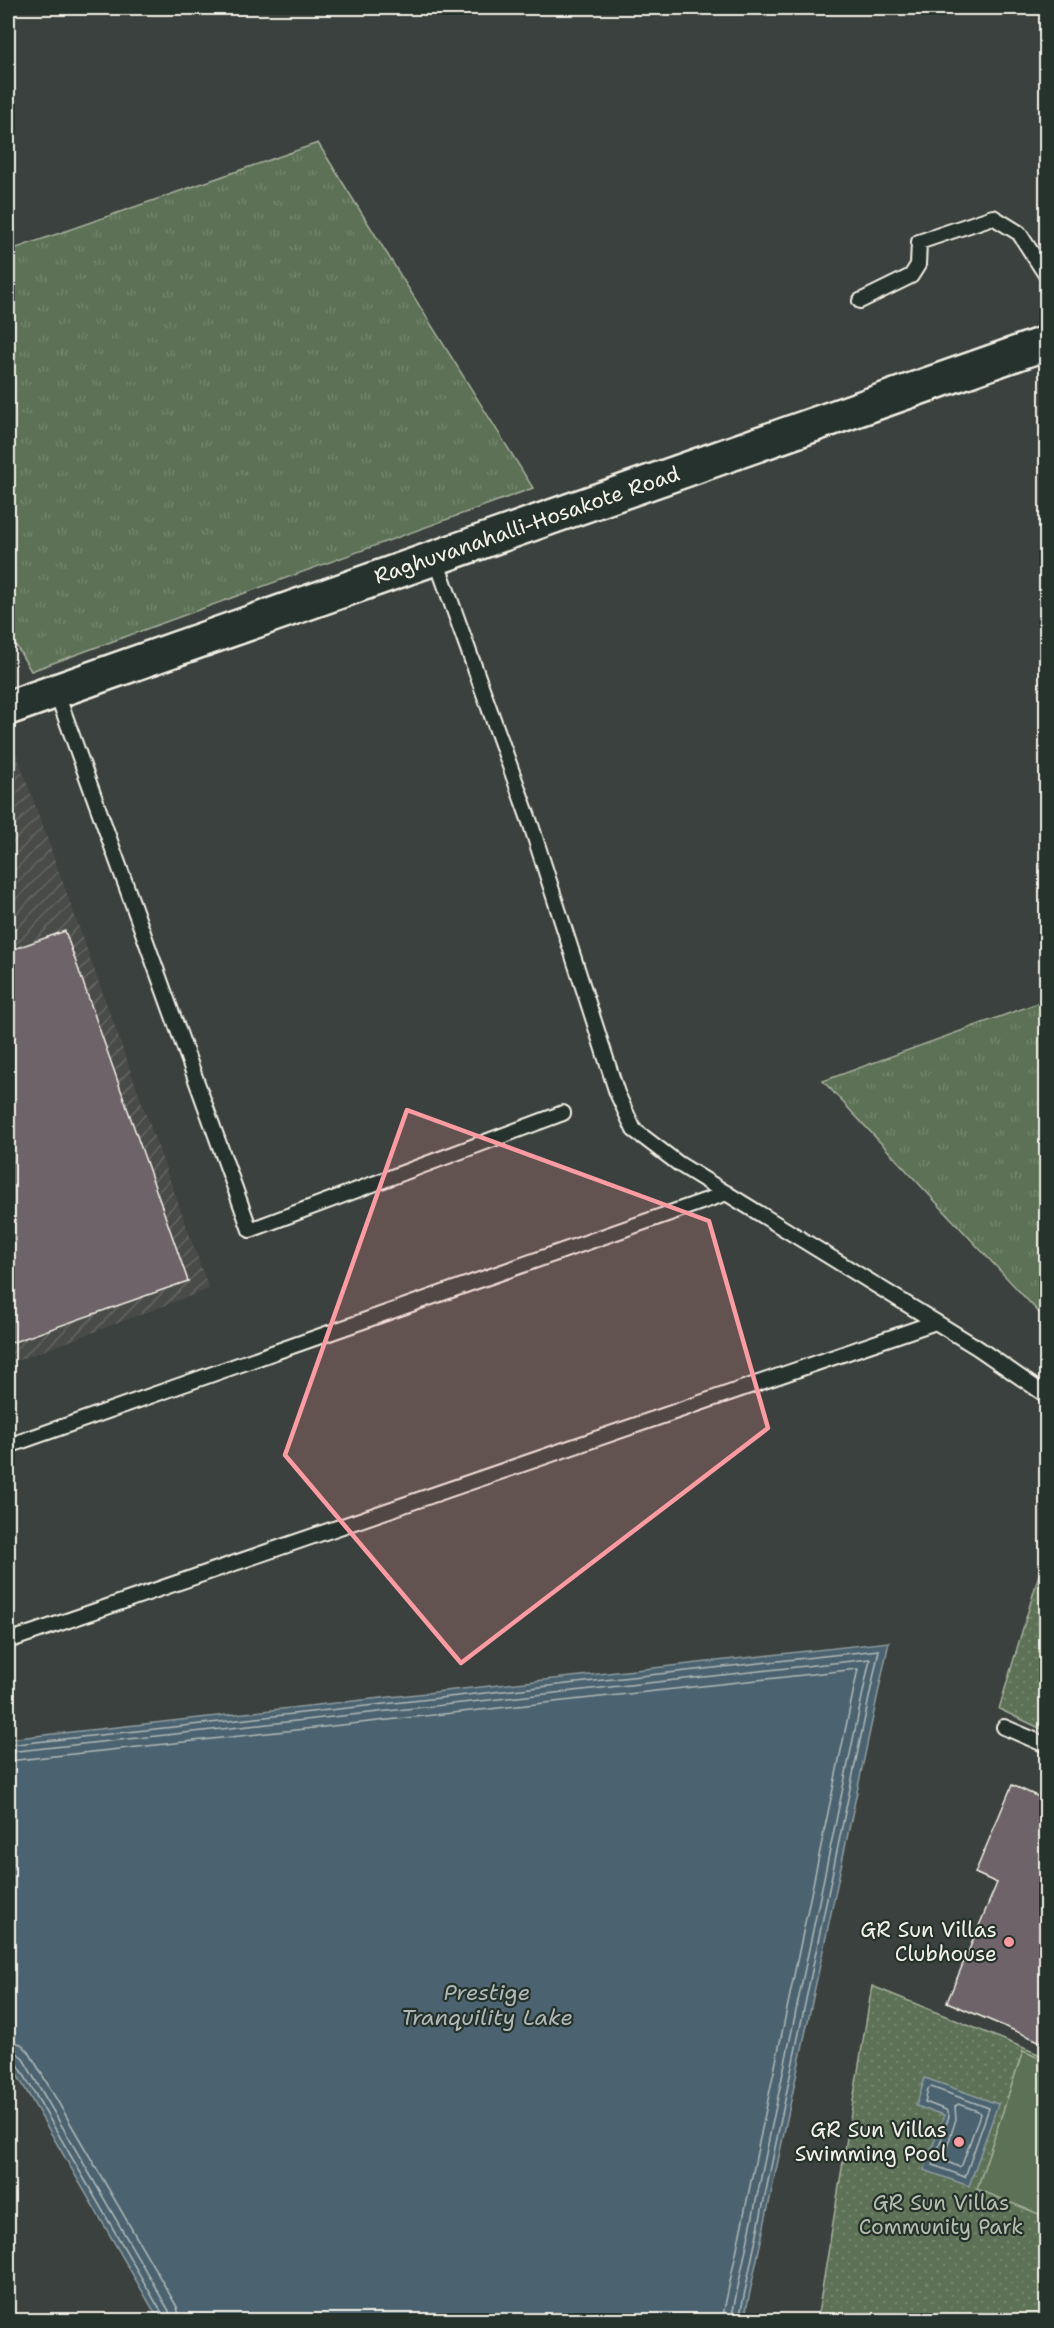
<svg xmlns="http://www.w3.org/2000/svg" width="1054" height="2328" viewBox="0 0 1054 2328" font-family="'Shantell Sans',sans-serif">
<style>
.industrial{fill:url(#industrial-furrows)}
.grass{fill:url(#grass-tufts);stroke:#a8b19e;stroke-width:1.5}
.park{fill:url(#park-dots);stroke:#a8b19e;stroke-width:1.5}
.garden{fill:#5c7155;stroke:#a8b19e;stroke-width:1.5}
.water{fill:#4b6470;stroke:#8f9ca0;stroke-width:1.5}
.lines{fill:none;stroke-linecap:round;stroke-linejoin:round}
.shore{stroke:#b0b9b8;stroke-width:1.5}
.building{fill:#6d6367;stroke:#f4f1e8;stroke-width:1.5}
.lane-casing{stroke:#f4f1e8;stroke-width:18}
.secondary-casing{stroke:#f4f1e8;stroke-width:38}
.lane{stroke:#26332d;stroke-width:14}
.secondary{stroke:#26332d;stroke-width:33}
.marked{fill:#ff9aa2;fill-opacity:0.2;stroke:#ff9aa2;stroke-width:4.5;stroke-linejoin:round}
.poi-dot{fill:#ff9aa2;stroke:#26332d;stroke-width:2}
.labels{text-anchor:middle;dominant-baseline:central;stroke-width:4.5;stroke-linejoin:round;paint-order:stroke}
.street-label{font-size:21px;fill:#f4f1e8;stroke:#26332d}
.poi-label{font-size:21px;fill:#f4f1e8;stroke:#26332d;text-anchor:end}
.park-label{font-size:21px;fill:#b7bead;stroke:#26332d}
.water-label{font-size:22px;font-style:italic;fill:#b0b9b8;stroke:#26332d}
</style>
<defs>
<pattern id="industrial-furrows" width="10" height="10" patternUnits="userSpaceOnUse" patternTransform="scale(1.5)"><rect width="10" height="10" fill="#4a4b4a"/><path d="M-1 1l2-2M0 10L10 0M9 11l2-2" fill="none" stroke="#656564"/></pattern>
<pattern id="grass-tufts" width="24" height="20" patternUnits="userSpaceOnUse" patternTransform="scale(1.5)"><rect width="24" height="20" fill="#5c7155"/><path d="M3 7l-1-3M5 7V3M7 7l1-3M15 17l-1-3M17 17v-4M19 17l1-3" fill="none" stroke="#74866d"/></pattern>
<pattern id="park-dots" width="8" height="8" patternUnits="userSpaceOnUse" patternTransform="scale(1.5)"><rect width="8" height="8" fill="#5c7155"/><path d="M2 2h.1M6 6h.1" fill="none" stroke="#74866d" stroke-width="1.8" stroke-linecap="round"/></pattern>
</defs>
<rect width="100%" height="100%" fill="#3b413e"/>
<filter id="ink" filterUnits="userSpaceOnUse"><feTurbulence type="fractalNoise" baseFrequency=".0167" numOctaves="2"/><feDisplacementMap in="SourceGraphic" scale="12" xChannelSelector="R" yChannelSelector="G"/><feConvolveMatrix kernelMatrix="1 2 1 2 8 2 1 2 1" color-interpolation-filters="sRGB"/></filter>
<g filter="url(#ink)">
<path class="industrial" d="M16,752L209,1289L8,1364V755Z"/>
<path class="grass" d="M318,143L533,488L31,671L8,632V251Z
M1046,1000V1320L823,1081Z"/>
<path class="park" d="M1046,1551V1731L999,1709Z
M872,1986L1046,2057V2305L1042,2320H817Z"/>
<path class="garden" d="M1023,2051L1046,2061V2217L977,2189Z"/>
<path class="water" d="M889,1642L744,2320H159L8,2059V1739Z
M925,2078L998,2104L969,2186L924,2170L944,2115L916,2106Z"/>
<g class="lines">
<path class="shore" d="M8,1745L879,1650L739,2320
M8,1752L870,1659L731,2320
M8,1761L858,1669L722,2320
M8,2041L21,2044L29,2052L177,2307L180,2320
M8,2050L16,2052L22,2057L169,2311L171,2320
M8,2057L16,2061L163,2315L164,2320
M931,2087L989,2108L965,2177L933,2165L949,2116L946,2110L925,2102L928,2089Z
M958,2104L978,2111L980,2114L962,2165L959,2167L943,2160L956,2119L955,2107Z"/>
</g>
<path class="building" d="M65,931L188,1281L8,1344V951Z
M1012,1785L1046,1800V2044L947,2002L997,1883L975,1873Z"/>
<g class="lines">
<defs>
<path id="lane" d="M860,301L911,276L918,265L919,242L993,217L1019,233L1046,275
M435,557L531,825L617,1093L634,1130L679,1164L978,1348L1046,1395
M56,691L250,1230L563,1113
M8,1446L727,1193
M8,1641L936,1322
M1004,1727L1046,1745"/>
<path id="secondary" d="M8,708L1046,343"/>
</defs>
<use href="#lane" class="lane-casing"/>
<use href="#secondary" class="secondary-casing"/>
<use href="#lane" class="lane"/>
<use href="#secondary" class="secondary"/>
</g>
</g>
<path class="marked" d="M407,1110L709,1221L768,1428L461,1663L285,1455Z"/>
<g class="poi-dot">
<circle cx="1009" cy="1942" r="6"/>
<circle cx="959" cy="2142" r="6"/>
</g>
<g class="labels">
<g class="street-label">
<text transform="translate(527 525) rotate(-19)">Raghuvanahalli-Hosakote Road</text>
</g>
<g class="poi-label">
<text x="997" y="1930">GR Sun Villas<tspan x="997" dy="24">Clubhouse</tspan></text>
<text x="947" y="2130">GR Sun Villas<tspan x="947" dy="24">Swimming Pool</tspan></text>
</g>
<g class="park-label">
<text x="941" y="2203">GR Sun Villas<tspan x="941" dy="24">Community Park</tspan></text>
</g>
<g class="water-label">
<text x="487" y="1992">Prestige<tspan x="487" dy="25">Tranquility Lake</tspan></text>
</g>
</g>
<rect width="1054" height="2328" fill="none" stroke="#26332d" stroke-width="30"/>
<rect x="15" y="15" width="1024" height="2298" fill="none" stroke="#f4f1e8" stroke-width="2" filter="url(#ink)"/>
</svg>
